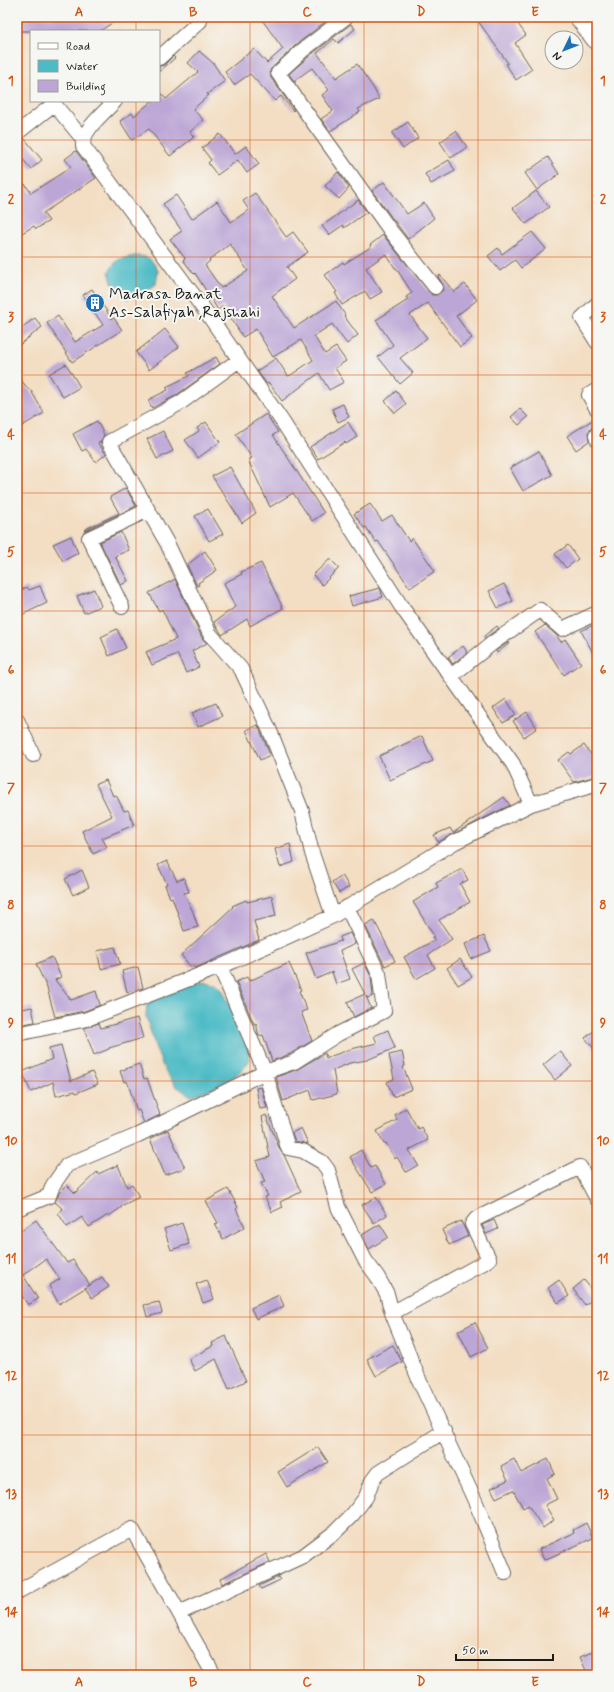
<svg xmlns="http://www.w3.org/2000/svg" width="614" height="1692" viewBox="0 0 614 1692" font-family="Mynerve,sans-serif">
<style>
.water{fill:#4dbbc6;stroke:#346c71}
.building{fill:#bca6d6;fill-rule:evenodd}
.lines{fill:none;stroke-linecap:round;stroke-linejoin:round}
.minor-casing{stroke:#676056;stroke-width:16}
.trunk-casing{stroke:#676056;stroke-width:24}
.minor{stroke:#fff;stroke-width:14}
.trunk{stroke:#fff;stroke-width:22}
.grid{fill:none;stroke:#d4530e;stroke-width:1;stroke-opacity:0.55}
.labels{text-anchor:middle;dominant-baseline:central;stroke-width:4;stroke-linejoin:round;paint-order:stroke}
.poi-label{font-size:16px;fill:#1c1c1c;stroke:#f6f6f2;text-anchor:start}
.neatline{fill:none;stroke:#d4530e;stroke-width:1.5}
.grid-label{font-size:13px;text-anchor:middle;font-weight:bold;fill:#d4530e}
</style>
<rect width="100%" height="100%" fill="#f6f6f2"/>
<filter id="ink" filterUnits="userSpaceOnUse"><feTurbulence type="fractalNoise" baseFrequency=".025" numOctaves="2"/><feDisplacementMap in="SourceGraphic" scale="8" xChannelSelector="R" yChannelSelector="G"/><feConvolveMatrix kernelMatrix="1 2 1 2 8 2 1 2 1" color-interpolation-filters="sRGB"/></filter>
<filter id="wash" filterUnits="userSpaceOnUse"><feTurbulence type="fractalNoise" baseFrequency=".012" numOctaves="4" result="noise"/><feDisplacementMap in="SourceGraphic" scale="16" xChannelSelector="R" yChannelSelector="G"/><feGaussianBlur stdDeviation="0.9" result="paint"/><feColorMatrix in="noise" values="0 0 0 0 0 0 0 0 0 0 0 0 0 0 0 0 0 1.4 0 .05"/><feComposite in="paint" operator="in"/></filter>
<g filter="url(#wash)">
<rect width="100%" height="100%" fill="#f3dec3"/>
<path class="water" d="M134,256C149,256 151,258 158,271L156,284L142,294L127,299L112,282L109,271L118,260Z
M203,980L214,982L222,989L246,1041L250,1059C238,1080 214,1088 191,1096L176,1086L165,1071L156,1049L146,1016L147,1003L161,995Z"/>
<g id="blocks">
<path class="building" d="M17,17H121L100,31H17Z
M260,17H320L325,22L297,44L270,70L271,78L294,110L293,111L281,96L275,101L250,74L234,85L225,72L254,49L267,63L283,49Z
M484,17H513L526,35L515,43L532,69L516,80L506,64L508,63L478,21Z
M351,24L355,29L338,43L334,39L317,53L336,78L357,64L374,89L379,99L358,109L360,112L330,131L321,119L333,111L322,95L329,90L312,68L295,80V83L289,74L308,57Z
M199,51L213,63L225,81L207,94L209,95L193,109L203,120L190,132L194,137L170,156L149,129L132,140L120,121L132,113L134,116L152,101H159V91L166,99L198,72L188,63Z
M173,56L175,58L159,72V66L164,65Z
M408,122L418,138L403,149L392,133Z
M456,131L467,147L451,158L440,142Z
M220,134L235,154L246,146L259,164L247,173L238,160L217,175L208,163L211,160L202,148Z
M24,138L42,160L31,169L17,152V141Z
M76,151L96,178L43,213L49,221L36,229L34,226L17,236V190L25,184L31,193L71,167L65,159Z
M548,157L559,174L537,190L525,173Z
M449,160L455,171L431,184L425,174Z
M338,172L349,188L339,199L325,186Z
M384,182L407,214L424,203L434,218L408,239L372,191Z
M536,191L549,207L526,224L513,208Z
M255,193L286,237L293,232L308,252L287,267L295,279L272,296L294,328L336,301L345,315L344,316L358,335L347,344L332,324L314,336L325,354L336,347L346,361L335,368L344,382L329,390L319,373L282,401L269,383L267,384L257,371L276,358L288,376L291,375L313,360L301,340L273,357L256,329L243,337L223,306L218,310L195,273L194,274L183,260L185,258L170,239L182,231L163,204L176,195L192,219L217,201L231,222L249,210L243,201ZM230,244L248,271L221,288L205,265L210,261L209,260Z
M358,200L367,212L344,228L343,225L329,235L322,226Z
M532,232L546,249L521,268L515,260L500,271L488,256L498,248L502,254Z
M383,235L432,295H437L443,290V285L438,277L440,275L454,292L465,284L477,300L456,316L472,338L460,347L428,303L410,315L427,338L400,358L413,373L400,384L378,357L393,345L376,320L408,300L406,297L412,293L396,268H395L386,254L366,268L382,292L370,299L365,291L342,305L335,293L337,292L325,275L343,262L344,264L371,247L370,245Z
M92,289L112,319L114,318L122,330L72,362L47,323L58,316L75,342L103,325L83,295Z
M35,318L42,327L17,347V331Z
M165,329L179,347L149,370L136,352Z
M216,357L220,364L175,396L152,408L148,400L168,390L166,387L189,376L187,373Z
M66,364L80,387L63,397L49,374Z
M17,375L29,390L30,389L44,413L17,429Z
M396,391L406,404L395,413L385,401Z
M343,404L349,417L338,422L332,409Z
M520,409L528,417L519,425L511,417Z
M266,414L278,432L273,435L324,513L312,521L293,493L270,507L248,460L252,458L236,434Z
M597,417V426L592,427L588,432L589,441L576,450L567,436Z
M97,421L104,435L101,442L98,443L106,454L96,462L86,449L82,451L73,434Z
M206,422L220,442L198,458L185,440L199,431L197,428Z
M348,422L357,437L346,444L345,442L318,459L310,447Z
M163,431L173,451L157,459L147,439Z
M539,451L552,475L523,491L510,468Z
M230,467L256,513L242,523L212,476Z
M126,488L136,506L84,531L87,528L119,513L110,497Z
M370,504L382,521L392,515L409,541L412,538L435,571L410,588L378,541L376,542L366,527L364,528L354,514Z
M208,509L223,534L209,541L195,516Z
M121,532L129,550L115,556L128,581L121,585L100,542Z
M71,536L78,553L63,561L53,544Z
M568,545L578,559L566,568L555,554Z
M205,551L217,570L198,583L199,585L197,586L187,565Z
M330,559L339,568L322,585L313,575Z
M261,563L283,608L250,626L247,619L222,635L214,622L235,607L224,583L242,574L241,572Z
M175,579L202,638L207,643L192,651L199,667L186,673L177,654L152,665L146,652L176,639L162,609L159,611L149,593Z
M504,584L513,601L498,608L489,591Z
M40,586L47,603L17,617V592L27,587L29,590Z
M380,588L383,597L352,606L349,596Z
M94,589L101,606L84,613L77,596Z
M545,625L556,635L561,642L565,639L581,663L564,675L535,632Z
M593,625L597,633V660L581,631Z
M497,626L499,628L485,638L484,636Z
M117,629L126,648L109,656L101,637Z
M509,642L510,643L497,653L496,651Z
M463,646L467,652L453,664L448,657Z
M506,699L516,715L503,723L493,708Z
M216,703L222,716L198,727L192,713Z
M527,712L537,728L524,737L513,721Z
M258,725L270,755L260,760L246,730Z
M422,736L433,761L390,780L379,756Z
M584,745L597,763V776L574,782L558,760L569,752L571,754Z
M106,780L113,796L116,795L124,811L128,810L134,825L102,838L107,847L93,854L82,831L112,816L96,784Z
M504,797L510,805L438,842L434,835L450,828L453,833Z
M290,844L294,862L280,867L275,849Z
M167,861L177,881L184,878L189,892L184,893L193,912L198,927L184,931L172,897L170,898L165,885L167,884L158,865Z
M462,869L468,880L460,884L470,902L439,920L452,939L428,955L435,968L416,979L404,957L435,940L432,937L434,936L413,902L438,887L436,883Z
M82,870L89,887L73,895L65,879Z
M342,875L349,887L339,893L332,882Z
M272,896L276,916L254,921L259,940L195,968L193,965L191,967L181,955L233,907L232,906L246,900L247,902Z
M374,920L395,961L385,966L365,925Z
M350,933L355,944L340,951L350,979L336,984L332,972L316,979L306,953L341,941L340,937Z
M484,936L491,951L471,959L465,944Z
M115,947L120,964L101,969L97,951Z
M52,957L61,977L55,980L71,1000L96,991L100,1005L85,1011L55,1017L47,988L36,964Z
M460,959L472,977L458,985L447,968Z
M289,963L301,990L299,991L307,1010L301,1012L312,1041L290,1054L272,1061L263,1035L259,1036L256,1023L254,1024L236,982L247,977L249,981Z
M364,963L371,976L373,996L367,998L366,996L371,1008L354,1017L347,1002L365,994L352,969Z
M138,967L143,988L127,992L122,971Z
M32,1007L35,1022L17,1025V1010Z
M137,1018L143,1038L109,1048V1049L94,1055L84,1028L99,1023L101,1028Z
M597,1028V1052L585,1038Z
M388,1030L395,1048L367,1060L350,1063L333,1070L337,1094L313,1100L310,1090L283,1101L276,1077L298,1069L325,1053L326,1058L351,1049L377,1043L374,1036Z
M61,1045L71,1081L92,1072L98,1084L76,1093L75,1091L56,1096L53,1082L31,1092L22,1072L52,1059L49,1048Z
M560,1051L572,1066L555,1080L543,1065Z
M402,1052L405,1066L403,1067L412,1089L393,1097L387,1082L394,1079L389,1055Z
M139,1064L144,1079L147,1078L160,1115L144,1123L139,1110L137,1111L127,1081L124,1082L120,1071Z
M261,1087L267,1108L260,1109L256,1088Z
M406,1108L418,1129L421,1127L428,1140L409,1150L418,1165L406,1172L397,1157L395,1159L386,1143L384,1144L377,1131L397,1120L395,1115Z
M266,1115L280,1150L284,1155L301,1192L280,1202L283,1207L272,1212L265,1197L268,1196L261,1183L265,1182L256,1161L270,1157L262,1117Z
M301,1128L308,1143V1144L295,1141L292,1133Z
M168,1130L185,1168L165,1175L150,1139Z
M361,1150L371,1168L375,1166L386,1184L372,1192L350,1157Z
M118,1165L127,1187L132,1184L139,1197L121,1206L122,1207L109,1216L108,1215L89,1227L82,1217L67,1227L58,1213L63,1209L55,1202L59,1193L67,1185L75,1193L97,1172L98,1174Z
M228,1189L238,1207L236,1209L245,1227L223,1239L215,1224L218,1223L206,1201Z
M376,1197L387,1215L374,1223L362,1205Z
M36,1220L67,1263L73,1260L90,1285L59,1304L49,1286L60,1279L46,1259L23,1275L38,1299L28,1305L22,1296L17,1299V1233Z
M494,1220L498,1229L486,1234L482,1225Z
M461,1221L468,1236L449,1245L442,1230Z
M182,1223L189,1244L171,1250L164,1229Z
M380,1224L388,1237L369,1249L362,1235Z
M102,1277L109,1287L92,1298L85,1288Z
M207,1280L214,1299L203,1303L196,1284Z
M559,1280L569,1296L558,1303L548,1288Z
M584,1280L597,1296L585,1305L573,1289Z
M279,1295L284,1306L256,1319L251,1308Z
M159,1302L162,1313L147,1317L144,1305Z
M475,1322L488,1348L471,1357L458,1331Z
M226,1336L246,1381L229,1389L216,1359L195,1371L189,1359L213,1346L212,1343Z
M393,1345L402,1362L376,1376L367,1359Z
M318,1447L328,1462L287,1487L278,1472Z
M514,1459L521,1473L548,1459L555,1474L547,1478L557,1499L545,1505L554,1520L543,1528L528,1505L523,1508L513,1490L496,1498L491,1488L508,1480L501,1466Z
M586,1523L593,1538L544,1560L539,1549L574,1533L573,1530Z
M266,1554L270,1562L222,1584L220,1579Z
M278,1577L280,1580L261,1589L259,1586Z
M597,1650V1673L588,1675L580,1657Z"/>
</g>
</g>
<g filter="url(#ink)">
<use href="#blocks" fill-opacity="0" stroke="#676056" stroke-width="1"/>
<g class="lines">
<defs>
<path id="minor" d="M346,17L303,50L278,73L390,230L435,287
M159,58L200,21L197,17
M115,101C104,113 82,130 83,146L209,316L282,421L401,606L513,764L531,804
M17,133L54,104L83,139
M597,304L582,318L597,342
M239,360L180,403L109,442L167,543L210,634L241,669L270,731L302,811L312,853L333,916
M597,390L589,395L597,409
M597,434L596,436L597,439
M122,607L89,538L148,510
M451,676L494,642L540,610L562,629L597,613
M17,720L33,755
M220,967L265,1072L288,1148L303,1151L322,1162L328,1170L338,1207L365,1260L377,1276L387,1294L392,1313L420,1382L476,1503L505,1573
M17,1034L87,1019L220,967L333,916L455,842L531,804L597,784
M17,1209L49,1196L53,1185L67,1165L138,1135L265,1072L294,1062L338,1034L384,1011L379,974L347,907
M392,1313L485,1262L489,1259L472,1224L476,1219L580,1167L597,1199
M17,1592L132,1529L214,1675
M179,1613L303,1556L335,1532L353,1514L366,1497L372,1481L378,1473L444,1431"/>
<path id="trunk" d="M581,17L597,38"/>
</defs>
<use href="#minor" class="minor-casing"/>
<use href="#trunk" class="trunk-casing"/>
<use href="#minor" class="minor"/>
<use href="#trunk" class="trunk"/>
</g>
</g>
<path class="grid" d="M136,17V31M250,17V1675M364,17V1675M478,17V1675M136,101V1675M17,140H597M17,257H597M17,375H597M17,493H597M17,611H597M17,728H597M17,846H597M17,964H597M17,1081H597M17,1199H597M17,1317H597M17,1435H597M17,1552H597"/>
<defs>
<symbol id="building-disc" viewBox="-11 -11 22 22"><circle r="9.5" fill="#1f6fb2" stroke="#f6f6f2"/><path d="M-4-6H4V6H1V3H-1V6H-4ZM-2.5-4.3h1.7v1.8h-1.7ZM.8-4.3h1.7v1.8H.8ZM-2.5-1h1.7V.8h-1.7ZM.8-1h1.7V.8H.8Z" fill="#fff"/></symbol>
</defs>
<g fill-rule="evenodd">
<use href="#building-disc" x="84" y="292" width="22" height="22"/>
</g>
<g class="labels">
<g class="poi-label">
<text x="109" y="294">Madrasa Banat<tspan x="109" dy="18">As-Salafiyah ,Rajshahi</tspan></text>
</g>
</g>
<rect width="614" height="1692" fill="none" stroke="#f6f6f2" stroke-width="44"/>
<rect x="30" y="30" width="130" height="72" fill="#f6f6f2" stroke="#9f9f9c"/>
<rect x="38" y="43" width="20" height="6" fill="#ffffff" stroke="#9f9f9c"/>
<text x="66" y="50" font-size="12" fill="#1c1c1c">Road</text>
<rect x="38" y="60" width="20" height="12" fill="#4dbbc6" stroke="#9f9f9c"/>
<text x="66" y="70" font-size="12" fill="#1c1c1c">Water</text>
<rect x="38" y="80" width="20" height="12" fill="#bca6d6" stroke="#9f9f9c"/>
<text x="66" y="90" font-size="12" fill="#1c1c1c">Building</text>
<g transform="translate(564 50) rotate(227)"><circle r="19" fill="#f6f6f2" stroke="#9f9f9c"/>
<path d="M0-3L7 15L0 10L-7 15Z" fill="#1f6fb2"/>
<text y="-6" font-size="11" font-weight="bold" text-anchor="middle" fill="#1c1c1c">N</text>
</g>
<path d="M456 1654v6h97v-6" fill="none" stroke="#1c1c1c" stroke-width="2"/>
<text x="462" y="1654" font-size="12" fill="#1c1c1c" stroke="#f6f6f2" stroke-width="3" paint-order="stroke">50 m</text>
<rect x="22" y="22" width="570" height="1648" class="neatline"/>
<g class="grid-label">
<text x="79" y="16">A</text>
<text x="193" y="16">B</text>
<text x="307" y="16">C</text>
<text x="421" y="16">D</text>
<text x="535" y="16">E</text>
<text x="11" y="85">1</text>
<text x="603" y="85">1</text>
<text x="11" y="203">2</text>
<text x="603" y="203">2</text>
<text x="11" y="321">3</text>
<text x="603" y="321">3</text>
<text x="11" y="439">4</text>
<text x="603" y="439">4</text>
<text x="11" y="556">5</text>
<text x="603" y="556">5</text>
<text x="11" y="674">6</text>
<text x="603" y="674">6</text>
<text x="11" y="792">7</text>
<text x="603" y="792">7</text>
<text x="11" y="909">8</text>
<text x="603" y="909">8</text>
<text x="11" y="1027">9</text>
<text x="603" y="1027">9</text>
<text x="11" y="1145">10</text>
<text x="603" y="1145">10</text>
<text x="11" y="1263">11</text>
<text x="603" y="1263">11</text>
<text x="11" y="1380">12</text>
<text x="603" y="1380">12</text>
<text x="11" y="1498">13</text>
<text x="603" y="1498">13</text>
<text x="11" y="1616">14</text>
<text x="603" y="1616">14</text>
<text x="79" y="1686">A</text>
<text x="193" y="1686">B</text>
<text x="307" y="1686">C</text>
<text x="421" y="1686">D</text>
<text x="535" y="1686">E</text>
</g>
</svg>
